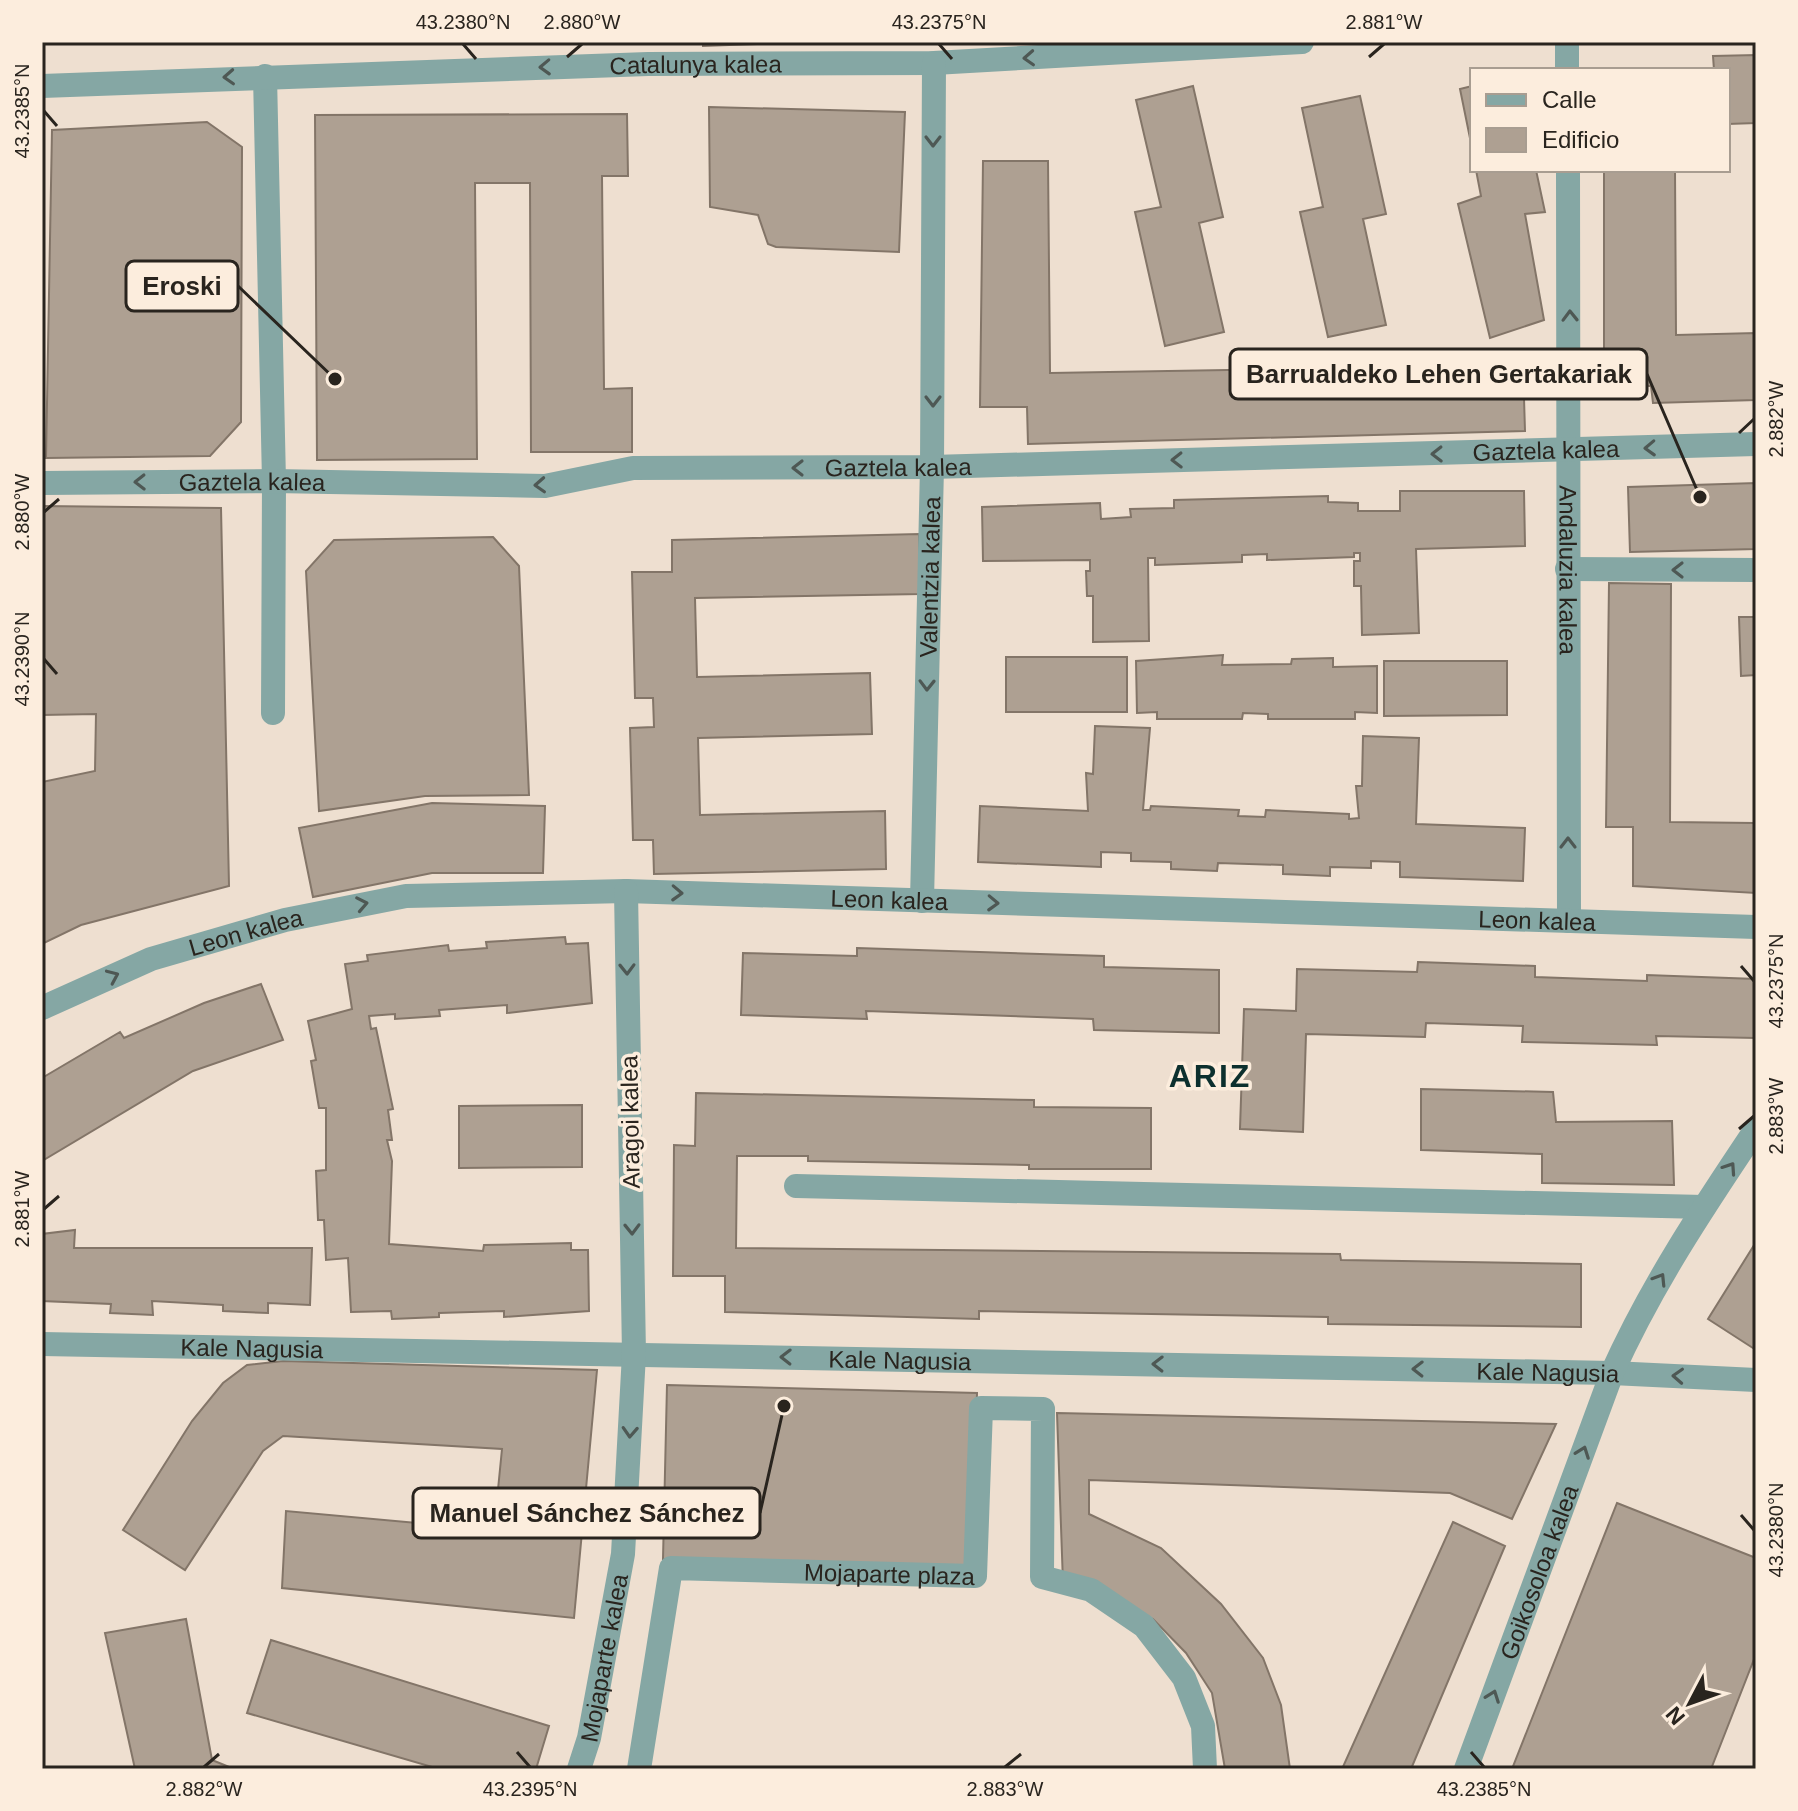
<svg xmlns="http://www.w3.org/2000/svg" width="1798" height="1811" viewBox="0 0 1798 1811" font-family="Helvetica,sans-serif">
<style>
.building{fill:#aea092;stroke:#837568;stroke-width:2}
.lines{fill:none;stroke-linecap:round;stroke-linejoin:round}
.minor{stroke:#85a7a4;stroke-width:24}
.oneway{stroke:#4e5854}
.ticks{fill:none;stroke:#29241e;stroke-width:3}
.labels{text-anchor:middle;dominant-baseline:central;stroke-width:7;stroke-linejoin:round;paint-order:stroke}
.street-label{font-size:24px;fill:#29241e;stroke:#fceddd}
.district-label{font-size:32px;font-weight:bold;letter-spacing:2px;fill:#0d302e;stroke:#fceddd}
.leader{fill:none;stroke:#29241e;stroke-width:3}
.callout-dot{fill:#29241e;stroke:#fceddd;stroke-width:3}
.callout{fill:#fceddd;stroke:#29241e;stroke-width:3}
.callout-label{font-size:26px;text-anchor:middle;font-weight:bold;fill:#29241e}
.neatline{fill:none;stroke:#29241e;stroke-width:3}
.ticks-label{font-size:20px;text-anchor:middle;fill:#29241e}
</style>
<rect width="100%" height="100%" fill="#eedfd0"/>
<path class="building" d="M703,42H809L703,46Z
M1756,55V123L1728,124V70H1714L1713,56Z
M1193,86L1223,217L1199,223L1224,332L1165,346L1135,212L1161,207L1136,100Z
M1472,86V148L1460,89Z
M1360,96L1386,214L1363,219L1386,325L1328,337L1300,212L1323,207L1302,108Z
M709,107L905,112L899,252L776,247L768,244L758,215L710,207Z
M627,114L628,176H602L604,389L632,388V452H531L530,183H475L477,459L317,460L315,115Z
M207,122L242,147L241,422L210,456L46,458L52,130Z
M983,161H1048L1050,373L1523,365L1525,431L1028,444L1027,407H980Z
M1476,170H1536L1545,212L1525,214L1544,320L1490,338L1458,204L1481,196Z
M1604,170H1675L1676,335L1756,333V400L1653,403L1651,386L1604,385Z
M1756,483V549L1630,552L1628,487Z
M1400,491H1524L1525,546L1416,549L1419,633L1362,635L1361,586H1354V561H1360V553H1354V557L1267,560V554L1242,555V562L1155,565V558H1148L1149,641L1093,642V596H1087L1086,571H1090V560L983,561L982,507L1100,503L1101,519L1131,517L1130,509L1174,508V500L1328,496V502L1358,503V511H1400Z
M42,506L221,508L229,886L81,925L42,944V782L95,771L96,714L42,715Z
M919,534L921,594L695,598L697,677L870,673L872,734L698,738L700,815L885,811L886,869L654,874L653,840H633L630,728L654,727L653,698H635L632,572H672V540Z
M493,537L519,566L529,795L425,796L319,811L306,571L334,540Z
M1609,583L1671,584L1670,822L1754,823L1756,893L1633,886V827H1606Z
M1739,617H1756V675L1741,676Z
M1223,655L1222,665L1291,664L1292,659L1333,658V667L1377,666V713L1355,712V719H1268V714L1243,713L1242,719H1157V712L1137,713L1136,661Z
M1006,657H1127V712H1006Z
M1384,661H1507V715L1384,716Z
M1095,726L1150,728L1143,810H1150L1151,806L1239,810L1238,816L1265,817L1266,810L1349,814V819L1359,818L1356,786H1362L1363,736L1419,738L1416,824L1525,828L1523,881L1400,877V862L1371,861V868L1330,867V876L1283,874V865L1218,863L1217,871L1171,869V862L1131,861V853L1101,852V867L978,862L980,806L1088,811L1086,773L1093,774Z
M432,803L545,806L543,873H432L313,897L299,828Z
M565,937L566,944L588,943L592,1003L507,1013V1005L439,1010L440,1016L395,1019V1014L369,1016L371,1029L376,1028L393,1109L388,1110L392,1140H387L392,1161L389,1244L483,1251L484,1245L571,1243V1250H588L589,1311L504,1317V1311L439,1313V1317L392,1319L391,1311L351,1312L348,1258L326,1260L324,1220H318L316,1171L326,1170V1108H319L311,1061L316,1060L308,1021L352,1009L345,964L368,961L367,955L448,945L449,951L487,948L486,942Z
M857,948L1104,956V967L1219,970V1033L1094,1030L1093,1019L866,1011L867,1019L741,1015L743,953L857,956Z
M1418,962L1535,966V977L1647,981V975L1756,979V1038L1656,1036L1657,1045L1522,1042L1523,1026L1426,1023L1425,1037L1306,1034L1303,1132L1240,1129L1244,1009L1296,1011L1297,969L1417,972Z
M261,984L283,1040L193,1071L42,1161V1078L120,1032L124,1038L204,1003Z
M1421,1089L1553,1092L1556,1122L1672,1121L1674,1185L1542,1183V1154L1421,1150Z
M696,1093L1034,1100V1107L1151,1108V1169H1029V1165L808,1161V1156H737L736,1248L1340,1254L1341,1260L1581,1264V1327L1328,1324V1317L979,1311V1319L725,1312V1276H673L674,1145L695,1146Z
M582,1105V1167L459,1168V1106Z
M75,1230L74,1248H312L310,1305L268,1303V1313L223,1311V1305L152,1301L153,1315L110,1313L111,1304L42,1301V1234Z
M1756,1242V1350L1708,1319Z
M283,1361L597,1370L574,1618L282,1588L286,1511L494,1530L502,1449L283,1436L263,1451L185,1570L123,1530L192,1421L223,1383L247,1365Z
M667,1385L977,1393L973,1567L663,1559Z
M1057,1413L1556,1424L1512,1519L1450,1493L1089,1480V1514L1161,1548L1221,1604L1263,1658L1281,1705L1290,1769H1225L1212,1693L1186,1653L1153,1619L1063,1583Z
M1617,1503L1756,1558V1654L1711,1769H1512Z
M1453,1522L1505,1546L1411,1769H1342Z
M186,1619L212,1760L234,1769H135L105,1633Z
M271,1640L549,1726L536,1769H439L247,1713Z"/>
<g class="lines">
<g class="minor">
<path d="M1567,42V70"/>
<path d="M265,76L274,481L273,713"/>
<path id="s1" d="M42,86L648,64L934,63L1302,42"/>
<path id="s2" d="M1568,170L1569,921"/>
<path id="s3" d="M42,483L274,481L545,486L633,468L932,467L1756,444"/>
<path d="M1567,569L1756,570"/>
<path id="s4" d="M922,901L932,467L934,63"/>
<path id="s5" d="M42,1008L151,959L285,920L406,896L626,891L1756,927"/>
<path d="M796,1186L1704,1207"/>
<path id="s6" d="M42,1344L1612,1373L1756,1380"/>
<path id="s7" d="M579,1769L589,1738L623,1554L634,1354L626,891"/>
<path id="s8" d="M639,1769L671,1568L975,1576L981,1408L1043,1409L1042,1577L1091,1590L1144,1626L1184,1678L1203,1726L1205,1769"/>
<path id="s9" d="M1466,1769L1612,1373C1651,1286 1703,1208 1756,1129"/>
</g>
</g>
<defs><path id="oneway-chevron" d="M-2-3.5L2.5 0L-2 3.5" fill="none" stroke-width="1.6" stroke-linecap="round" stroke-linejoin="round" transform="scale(2)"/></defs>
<g class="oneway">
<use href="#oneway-chevron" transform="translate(1029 58) rotate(177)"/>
<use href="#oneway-chevron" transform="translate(545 67) rotate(178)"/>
<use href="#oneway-chevron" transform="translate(229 77) rotate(177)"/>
<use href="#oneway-chevron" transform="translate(933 141) rotate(90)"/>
<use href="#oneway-chevron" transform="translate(1570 316) rotate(-91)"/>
<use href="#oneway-chevron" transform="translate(933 401) rotate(90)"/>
<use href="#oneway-chevron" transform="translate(1650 448) rotate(178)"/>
<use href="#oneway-chevron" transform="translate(1437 454) rotate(179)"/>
<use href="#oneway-chevron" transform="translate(1177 460) rotate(179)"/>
<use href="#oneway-chevron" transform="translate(798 468) rotate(180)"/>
<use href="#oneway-chevron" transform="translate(140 482) rotate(179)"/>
<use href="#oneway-chevron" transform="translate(540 485) rotate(177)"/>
<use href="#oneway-chevron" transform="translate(1678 570) rotate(-180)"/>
<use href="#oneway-chevron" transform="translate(927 685) rotate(91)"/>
<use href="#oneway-chevron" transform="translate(1568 843) rotate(-90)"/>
<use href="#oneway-chevron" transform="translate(677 893) rotate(2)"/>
<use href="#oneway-chevron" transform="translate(993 903) rotate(2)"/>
<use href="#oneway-chevron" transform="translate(362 904) rotate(-11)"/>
<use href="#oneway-chevron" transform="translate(627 969) rotate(89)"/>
<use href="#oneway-chevron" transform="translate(113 976) rotate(-24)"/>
<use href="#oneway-chevron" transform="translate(1730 1168) rotate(-56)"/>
<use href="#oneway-chevron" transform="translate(632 1229) rotate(89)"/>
<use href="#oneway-chevron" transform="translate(1660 1279) rotate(-58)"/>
<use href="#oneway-chevron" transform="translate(786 1357) rotate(-179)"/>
<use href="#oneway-chevron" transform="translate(1158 1364) rotate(-179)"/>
<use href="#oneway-chevron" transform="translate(1418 1369) rotate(-179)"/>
<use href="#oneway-chevron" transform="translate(1678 1376) rotate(-177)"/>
<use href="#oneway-chevron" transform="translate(630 1432) rotate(93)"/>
<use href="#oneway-chevron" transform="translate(1583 1452) rotate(-70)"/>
<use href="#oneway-chevron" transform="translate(1493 1696) rotate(-70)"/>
</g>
<path class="ticks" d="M463,44L476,59M939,44L952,59M567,57L582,44M1369,57L1384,44M44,111L57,126M1739,433L1754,419M44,512L59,499M44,659L57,674M1741,966L1754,981M1739,1129L1754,1116M44,1209L59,1196M1741,1515L1754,1530M517,1752L530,1767M1471,1752L1484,1767M204,1767L219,1754M1005,1767L1021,1754"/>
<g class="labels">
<g class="street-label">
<text stroke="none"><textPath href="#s1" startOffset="654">Catalunya kalea</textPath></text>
<text stroke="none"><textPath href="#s3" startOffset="1506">Gaztela kalea</textPath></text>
<text stroke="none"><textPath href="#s3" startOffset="858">Gaztela kalea</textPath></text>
<text stroke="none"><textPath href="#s3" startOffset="210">Gaztela kalea</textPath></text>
<text stroke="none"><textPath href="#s2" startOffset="400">Andaluzia kalea</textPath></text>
<text stroke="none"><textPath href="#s4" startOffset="324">Valentzia kalea</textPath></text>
<text stroke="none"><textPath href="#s5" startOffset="866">Leon kalea</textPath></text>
<text stroke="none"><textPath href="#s5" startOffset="1514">Leon kalea</textPath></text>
<text stroke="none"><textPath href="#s5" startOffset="218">Leon kalea</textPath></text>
<text transform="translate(630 1122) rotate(-91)">Aragoi kalea</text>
<text stroke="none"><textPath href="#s6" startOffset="210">Kale Nagusia</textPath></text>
<text stroke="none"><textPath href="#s6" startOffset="858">Kale Nagusia</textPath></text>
<text stroke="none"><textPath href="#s6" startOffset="1506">Kale Nagusia</textPath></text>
<text stroke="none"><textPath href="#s8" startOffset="422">Mojaparte plaza</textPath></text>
<text stroke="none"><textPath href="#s9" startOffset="210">Goikosoloa kalea</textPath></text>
<text stroke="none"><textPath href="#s7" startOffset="114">Mojaparte kalea</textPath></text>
</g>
<g class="district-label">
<text x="1210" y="1076">ARIZ</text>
</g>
</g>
<path class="leader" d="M335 379L238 286M1700 497L1647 374M784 1406L760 1513"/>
<g class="callout-dot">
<circle cx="335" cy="379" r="8"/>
<circle cx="1700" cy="497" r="8"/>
<circle cx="784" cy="1406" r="8"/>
</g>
<g class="callout">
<rect x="126" y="261" width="112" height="50" rx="8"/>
<rect x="1230" y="349" width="417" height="50" rx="8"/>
<rect x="413" y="1488" width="347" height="50" rx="8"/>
</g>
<g class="callout-label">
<text x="182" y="295">Eroski</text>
<text x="1439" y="383">Barrualdeko Lehen Gertakariak</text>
<text x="587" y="1522">Manuel Sánchez Sánchez</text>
</g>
<rect width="1798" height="1811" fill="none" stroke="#fceddd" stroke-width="88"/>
<rect x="1470" y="68" width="260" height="104" fill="#fceddd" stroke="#a89d91" stroke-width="2"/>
<rect x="1486" y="94" width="40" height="12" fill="#85a7a4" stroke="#a89d91" stroke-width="2"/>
<text x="1542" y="108" font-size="24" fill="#29241e">Calle</text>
<rect x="1486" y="128" width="40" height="24" fill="#aea092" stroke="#a89d91" stroke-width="2"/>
<text x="1542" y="148" font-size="24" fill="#29241e">Edificio</text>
<g transform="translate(1690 1703) rotate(229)" stroke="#fceddd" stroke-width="6" paint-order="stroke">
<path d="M0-6L14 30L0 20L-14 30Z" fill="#29241e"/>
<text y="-12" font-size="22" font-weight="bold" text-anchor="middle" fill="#29241e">N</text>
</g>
<rect x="44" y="44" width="1710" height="1723" class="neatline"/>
<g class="ticks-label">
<text x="463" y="29">43.2380°N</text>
<text x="582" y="29">2.880°W</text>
<text x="939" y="29">43.2375°N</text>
<text x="1384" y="29">2.881°W</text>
<text transform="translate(22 111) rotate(-90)" y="7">43.2385°N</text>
<text transform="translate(1776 419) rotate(-90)" y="7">2.882°W</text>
<text transform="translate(22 512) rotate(-90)" y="7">2.880°W</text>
<text transform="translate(22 659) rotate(-90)" y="7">43.2390°N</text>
<text transform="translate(1776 981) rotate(-90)" y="7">43.2375°N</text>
<text transform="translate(1776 1116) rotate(-90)" y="7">2.883°W</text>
<text transform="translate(22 1209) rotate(-90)" y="7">2.881°W</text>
<text transform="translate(1776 1530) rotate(-90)" y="7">43.2380°N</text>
<text x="204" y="1796">2.882°W</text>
<text x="530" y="1796">43.2395°N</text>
<text x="1005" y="1796">2.883°W</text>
<text x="1484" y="1796">43.2385°N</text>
</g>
</svg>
